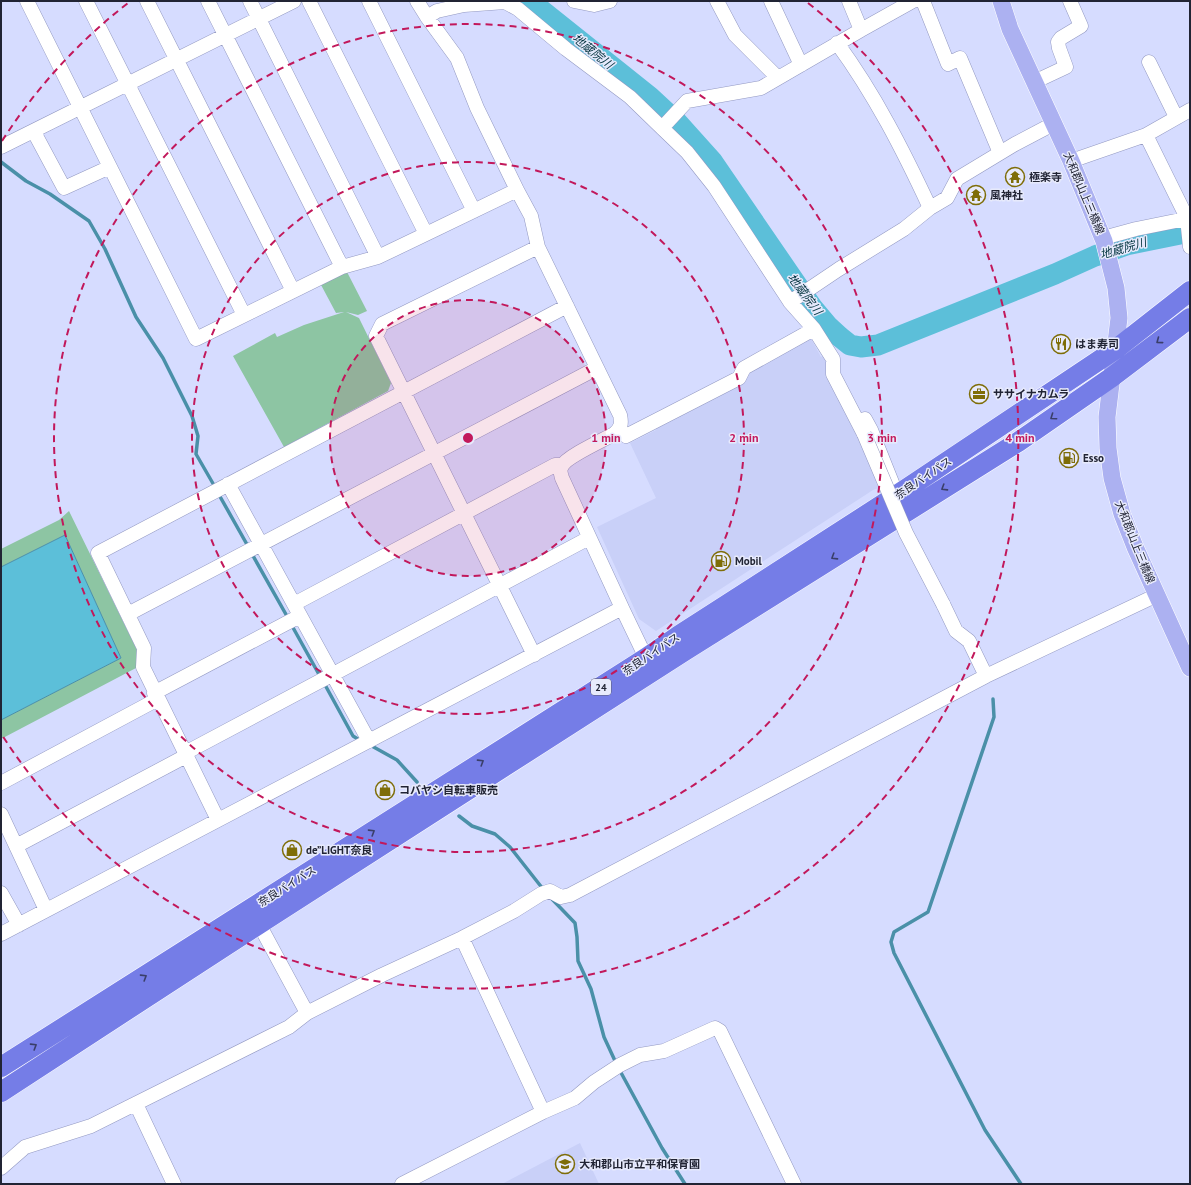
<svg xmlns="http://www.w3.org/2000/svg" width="1191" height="1185" viewBox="0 0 1191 1185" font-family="'PT Sans','Noto Sans JP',sans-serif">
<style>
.built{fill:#c9d0f8}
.green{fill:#8dc5a3}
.water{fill:#5cbfd9;stroke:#4a90a8}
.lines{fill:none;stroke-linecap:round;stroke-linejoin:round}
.stream{stroke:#4a90a8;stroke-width:3.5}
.river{stroke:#5cbfd9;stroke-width:21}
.minor-casing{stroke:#9399c2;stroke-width:15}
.major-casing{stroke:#fff;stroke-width:18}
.highway-casing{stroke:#fff;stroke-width:21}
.minor{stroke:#fff;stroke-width:14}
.major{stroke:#acb1f1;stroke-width:17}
.highway{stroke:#757de7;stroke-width:20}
.minor-bridge-casing{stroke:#9399c2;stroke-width:15;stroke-linecap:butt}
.minor-bridge{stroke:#fff;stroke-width:14}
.oneway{stroke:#3a3f6a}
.ring{fill:none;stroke:#c2185b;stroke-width:2;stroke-dasharray:7 5}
.labels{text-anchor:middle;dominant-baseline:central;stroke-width:3;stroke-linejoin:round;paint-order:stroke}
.shield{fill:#e7eafc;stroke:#5c5f70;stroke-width:1}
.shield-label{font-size:10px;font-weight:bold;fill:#212434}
.poi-label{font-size:11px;font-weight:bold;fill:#212434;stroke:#e7eafc;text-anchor:start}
.street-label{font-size:11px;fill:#212434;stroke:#e7eafc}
.water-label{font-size:12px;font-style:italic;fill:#053540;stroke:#e7eafc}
.centre{fill:#c2185b;stroke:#e7eafc;stroke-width:2}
.ring-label{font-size:12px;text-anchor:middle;font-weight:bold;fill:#c2185b;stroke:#e7eafc;stroke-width:3;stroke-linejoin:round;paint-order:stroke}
</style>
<rect width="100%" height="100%" fill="#d6dcff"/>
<path class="built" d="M809,335L821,357L827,354L889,484L873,490L656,631L639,619L597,527L656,498L630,443L656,430V424L744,370Z
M580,1143L599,1184H502Z"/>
<path class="green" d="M346,270L367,311L358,315L346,312L359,318L391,383L388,391L284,447L233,356L275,333L277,337L304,325L344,312L336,313L320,283Z
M69,511L138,652L136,668L1,739V720L121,658L65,535L1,567V549L59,520Z"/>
<path class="water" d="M65,535L121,658L1,720V567Z"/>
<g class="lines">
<path class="stream" d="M1,162L26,181L50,194L89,221L105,249L136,317L163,358L192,416L198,436L196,454L215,487
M218,493L249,548
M252,554L288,618
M291,624L321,678
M324,683L353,736L361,741
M993,699L994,717L928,912L894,932L891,942L894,953L985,1130L1021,1184
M370,745L397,760L417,782
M459,816L472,826L495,834L510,847L543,889
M550,897L575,923L577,937L578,961L591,989L604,1037L616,1063
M619,1069L662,1148L685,1184"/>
<path class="river" d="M530,1L650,97L677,122L712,161L812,307L828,326L840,337L850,345L861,347L878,345L1055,274L1095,256L1126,245L1190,232"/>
<defs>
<path id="minor" d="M27,1L196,339L342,267L378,257L426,234L517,190
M86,1L244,315
M147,1L293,291
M208,1L342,267
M250,1L378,257
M309,1L426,234
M369,1L474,211
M417,1L427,17L457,58L477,108L517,190L531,216L538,247L620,415C622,424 621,428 614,434C603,440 566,457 562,466C559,470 561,474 562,478L622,608
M574,1L594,5L610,1
M717,1L735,35L778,78
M771,1L801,65
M923,1L948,64L960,58L1000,153
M427,17L437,11L464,5L505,2L518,9L566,49L630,97L662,128L687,152L714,186L790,302L814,329L833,359V374L864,434
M861,30L913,1
M837,43C875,95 903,150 930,208
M1149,62L1176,117
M1034,82L1066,67L1059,48L1058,42L1061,38L1081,26L1070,1
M662,128L687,101L761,88L861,30L849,1
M34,132L64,188L110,167
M1146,135L1187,218L1190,247
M1,147L294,1
M1071,161L1146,135L1190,110
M1103,238L1136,229L1190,218
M790,302L839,269L904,229L930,208L947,198L957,179L1015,144L1053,124
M865,419L871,430L897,495
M620,430L626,436L739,378L744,368L814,329
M228,484L369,741
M294,604L555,465H562
M943,604L956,631L969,641L986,676
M128,614L597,368
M534,655L376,336L382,324L538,247
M154,693L300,616
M185,753L589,538
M1,783L158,699
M1,814L46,910
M218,820L143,667L144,648L98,553L567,306
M16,846L186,756
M1,893L19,925
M259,924L307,1013
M1,934L622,608L646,658
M462,938L543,1112
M136,1104L174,1184
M1,1168L25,1147L91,1126L289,1027L307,1013L382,975L462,938L514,911L541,894L550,891L561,897L570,895L986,676L1157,595
M402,1184L543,1112L575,1098L594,1082L620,1065L640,1055L664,1051L715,1028L720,1031L794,1184"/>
<path id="major" d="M1001,1L1010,29L1071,161L1104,241L1116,288L1119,318L1107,417L1108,448L1112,478L1122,514L1135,547L1190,668"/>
<path id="highway" d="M1,1067L646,658L678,636L897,495L1116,349L1190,291
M1,1092L259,924L686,650L1018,442L1112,377L1190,318"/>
</defs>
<use href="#minor" class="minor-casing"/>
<use href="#major" class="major-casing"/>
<use href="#highway" class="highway-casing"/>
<use href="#minor" class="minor"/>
<use href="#major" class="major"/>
<use href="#highway" class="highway"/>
<defs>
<path id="minor-bridge" d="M864,434L906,533L943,604"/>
</defs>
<use href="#minor-bridge" class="minor-bridge-casing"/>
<use href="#minor-bridge" class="minor-bridge"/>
</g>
<defs><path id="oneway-chevron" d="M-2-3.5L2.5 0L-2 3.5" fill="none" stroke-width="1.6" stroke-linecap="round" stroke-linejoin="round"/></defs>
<g class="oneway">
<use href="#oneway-chevron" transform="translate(1159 341) rotate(143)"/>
<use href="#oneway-chevron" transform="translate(1053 417) rotate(145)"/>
<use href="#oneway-chevron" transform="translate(944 488) rotate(148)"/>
<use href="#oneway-chevron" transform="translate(834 557) rotate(148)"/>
<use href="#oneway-chevron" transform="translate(481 762) rotate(-32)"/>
<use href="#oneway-chevron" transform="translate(372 832) rotate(-32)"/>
<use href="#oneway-chevron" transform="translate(144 977) rotate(-32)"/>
<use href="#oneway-chevron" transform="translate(34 1046) rotate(-32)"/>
</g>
<circle cx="468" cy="438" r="138" fill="#c2185b" fill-opacity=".12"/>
<g class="ring">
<circle cx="468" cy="438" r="138"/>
<circle cx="468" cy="438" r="276"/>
<circle cx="468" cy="438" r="414"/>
<path d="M2 141A552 552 0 0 1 128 3M808 3A552 552 0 1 1 2 735"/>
</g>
<defs>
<symbol id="temple-ring" viewBox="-11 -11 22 22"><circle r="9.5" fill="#e7eafc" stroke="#7e6d08" stroke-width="1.5"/><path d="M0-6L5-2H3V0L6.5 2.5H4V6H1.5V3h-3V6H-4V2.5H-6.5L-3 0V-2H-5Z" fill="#7e6d08"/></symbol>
<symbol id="restaurant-ring" viewBox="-11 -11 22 22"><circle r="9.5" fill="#e7eafc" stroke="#7e6d08" stroke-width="1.5"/><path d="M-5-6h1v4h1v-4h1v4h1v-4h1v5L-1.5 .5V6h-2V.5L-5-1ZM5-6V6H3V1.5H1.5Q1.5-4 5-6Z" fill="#7e6d08"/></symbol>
<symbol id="office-ring" viewBox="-11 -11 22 22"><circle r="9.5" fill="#e7eafc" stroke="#7e6d08" stroke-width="1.5"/><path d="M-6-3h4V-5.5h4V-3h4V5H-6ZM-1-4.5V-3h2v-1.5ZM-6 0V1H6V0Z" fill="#7e6d08"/></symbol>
<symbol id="fuel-ring" viewBox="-11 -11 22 22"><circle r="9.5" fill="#e7eafc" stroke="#7e6d08" stroke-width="1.5"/><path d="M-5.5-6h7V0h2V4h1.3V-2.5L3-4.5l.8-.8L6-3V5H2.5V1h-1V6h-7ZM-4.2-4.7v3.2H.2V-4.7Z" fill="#7e6d08"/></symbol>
<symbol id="shop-ring" viewBox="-11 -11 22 22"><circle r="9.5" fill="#e7eafc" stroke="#7e6d08" stroke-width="1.5"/><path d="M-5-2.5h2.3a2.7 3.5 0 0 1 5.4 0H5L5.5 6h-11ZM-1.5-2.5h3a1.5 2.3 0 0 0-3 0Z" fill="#7e6d08"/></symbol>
<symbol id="school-ring" viewBox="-11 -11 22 22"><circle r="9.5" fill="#e7eafc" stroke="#7e6d08" stroke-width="1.5"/><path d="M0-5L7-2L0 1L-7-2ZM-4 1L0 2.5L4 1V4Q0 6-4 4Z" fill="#7e6d08"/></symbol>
</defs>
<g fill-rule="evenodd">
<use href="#temple-ring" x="1004" y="166" width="22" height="22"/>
<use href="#temple-ring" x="965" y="184" width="22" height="22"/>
<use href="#restaurant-ring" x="1050" y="333" width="22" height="22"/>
<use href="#office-ring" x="968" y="383" width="22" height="22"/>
<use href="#fuel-ring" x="1058" y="447" width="22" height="22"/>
<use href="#fuel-ring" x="710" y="550" width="22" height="22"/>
<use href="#shop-ring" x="374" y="779" width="22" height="22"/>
<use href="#shop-ring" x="281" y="839" width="22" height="22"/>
<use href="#school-ring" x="554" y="1153" width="22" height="22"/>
</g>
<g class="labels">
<rect class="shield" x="591" y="679" width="20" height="16" rx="3"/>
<g class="shield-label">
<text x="601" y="687">24</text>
</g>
<g class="poi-label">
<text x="1029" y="177">極楽寺</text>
<text x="990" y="195">風神社</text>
<text x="1075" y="344">はま寿司</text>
<text x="993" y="394">ササイナカムラ</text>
<text x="1083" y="458">Esso</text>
<text x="735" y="561">Mobil</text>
<text x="399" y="790">コバヤシ自転車販売</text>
<text x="306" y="850">de”LIGHT奈良</text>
<text x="579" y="1164">大和郡山市立平和保育園</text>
</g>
<g class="street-label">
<text transform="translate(1084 193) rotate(67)">大和郡山上三橋線</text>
<text transform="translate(923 478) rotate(-34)">奈良バイパス</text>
<text transform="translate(1135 542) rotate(68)">大和郡山上三橋線</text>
<text transform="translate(651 654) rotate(-34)">奈良バイパス</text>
<text transform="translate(287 886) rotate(-32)">奈良バイパス</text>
</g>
<g class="water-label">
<text transform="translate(593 51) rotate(39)">地蔵院川</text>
<text transform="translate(1123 248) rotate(-16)">地蔵院川</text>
<text transform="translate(805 294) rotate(53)">地蔵院川</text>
</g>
</g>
<circle cx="468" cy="438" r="6" class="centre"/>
<g class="ring-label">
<text x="606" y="442">1 min</text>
<text x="744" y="442">2 min</text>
<text x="882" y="442">3 min</text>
<text x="1020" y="442">4 min</text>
</g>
<rect width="1191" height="1185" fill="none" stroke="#212434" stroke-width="4"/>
</svg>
